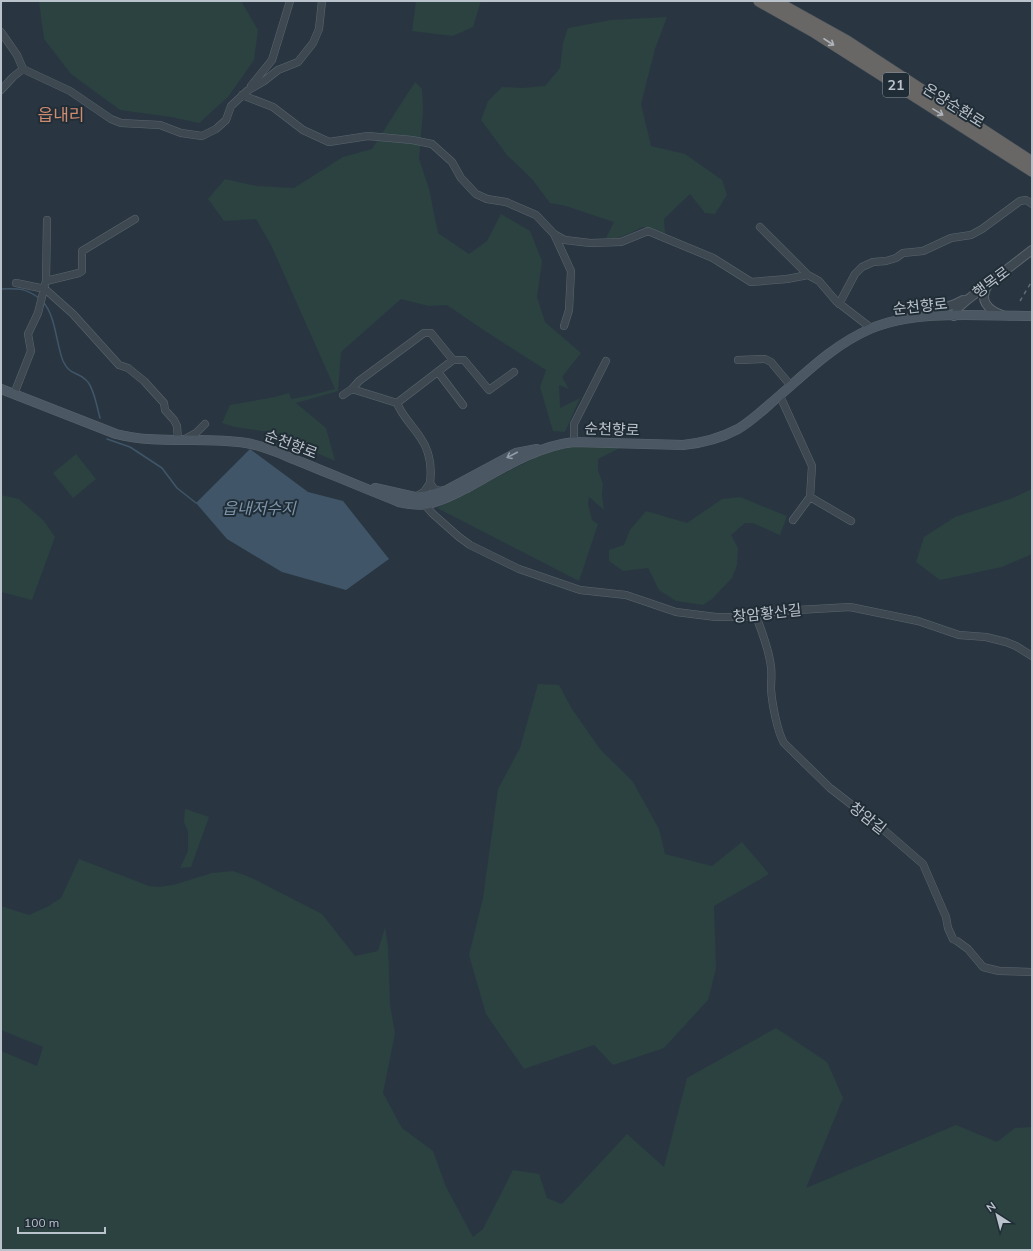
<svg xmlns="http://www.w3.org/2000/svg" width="1033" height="1251" viewBox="0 0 1033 1251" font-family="Mulish,'Noto Sans KR',sans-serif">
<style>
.green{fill:#2b4241}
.water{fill:#405668}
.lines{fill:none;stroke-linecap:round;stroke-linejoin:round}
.stream{stroke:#405668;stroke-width:1.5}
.minor-casing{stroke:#5b656e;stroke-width:8}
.tertiary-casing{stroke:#5b656e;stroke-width:10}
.secondary-casing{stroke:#5b656e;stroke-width:10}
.trunk-casing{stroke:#47525b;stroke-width:12}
.minor{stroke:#3d4851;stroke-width:7}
.tertiary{stroke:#3d4851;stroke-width:8}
.secondary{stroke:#4b5763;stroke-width:9}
.trunk{stroke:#686765;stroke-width:11}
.rail{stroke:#5f6c77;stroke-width:1.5;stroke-dasharray:4 4;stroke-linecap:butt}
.oneway{stroke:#aeb4bc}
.oneway2{stroke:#939da7}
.labels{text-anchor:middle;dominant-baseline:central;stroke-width:4;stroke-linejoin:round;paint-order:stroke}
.shield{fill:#212d36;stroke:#8c959e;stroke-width:1}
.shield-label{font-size:14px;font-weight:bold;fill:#bac2cb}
.street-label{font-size:15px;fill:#bac2cb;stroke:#212d36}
.water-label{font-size:16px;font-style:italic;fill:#7d96ab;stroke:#212d36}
.quarter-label{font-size:17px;fill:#cf8c70;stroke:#212d36}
</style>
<rect width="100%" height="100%" fill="#293641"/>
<path class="green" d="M39,1H241L258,30L254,60L228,97L199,123L171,117L120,110L71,74L44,39Z
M416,1H481L473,27L453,36L412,31Z
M667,17L655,49L641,104L651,146L685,154L722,180L727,195L715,214L705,213L690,194L664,219L665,234L643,227L619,238H606L614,222L566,206L550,203L532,179L507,155L481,120L488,101L502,87L523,88L545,86L560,68L563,43L568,28L611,20Z
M415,82L422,89L423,111L419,159L429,189L438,233L469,254L487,241L501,214L530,231L542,261L537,297L545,322L581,353L562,377L569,389L559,385L560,408L580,398L565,432L553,431L540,387L546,370L482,329L447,305L429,306L401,299L341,352L338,391L296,403L326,428L335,461L269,432L235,427L222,423L230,405L275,397L289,393L291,399L312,395L335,389L271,245L256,219L224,221L208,199L225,179L256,186L294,188L343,157L372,149Z
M575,446L620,448L598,459V470L603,484L602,494L604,510L589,497L588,504L592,520L598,524L579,581L437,508L546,452Z
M76,454L96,479L73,498L53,473Z
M1032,489V554L1002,567L940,580L916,562L924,537L955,517L1013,498Z
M1,495L19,499L44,521L55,537L32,600L1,592Z
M740,497L787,516L780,535L753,523H745L731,535L738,548L737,565L732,578L712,599L703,605L676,601L659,590L648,568L623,571L609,561V550L624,545L630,530L646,511L687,523L722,499Z
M538,684L559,685L572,709L600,749L633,782L659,829L665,854L712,866L742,842L769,874L714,906L716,968L708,1000L664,1048L613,1065L594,1045L524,1069L486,1014L469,955L483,898L498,789L520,748Z
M185,809L209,817L191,867L180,868L188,851V832L184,822Z
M79,859L149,886L159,887L173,885L212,873L233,871L252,878L322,914L355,956L378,951L385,927L388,947L390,1004L395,1034L383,1093L402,1128L433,1151L446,1187L473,1237L483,1229L513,1170L539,1174L547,1198L562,1204L627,1134L664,1167L687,1078L776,1028L827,1062L843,1098L806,1188L956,1125L997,1142L1015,1128L1032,1127V1250H1V1051L37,1066L43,1047L1,1030V906L29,915L47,907L61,898Z"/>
<path class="water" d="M250,449L308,492L343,501L389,559L346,590L282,572L227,539L196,503Z"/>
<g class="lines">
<path class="stream" d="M1,289C18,288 25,288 39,298
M43,302C56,316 56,344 63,361C70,376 77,371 86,380C94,387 97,408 100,418
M107,439L130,447L162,468L177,488L196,503"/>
<defs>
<path id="minor" d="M1,32L17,55L23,69L70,91L111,119L121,123L160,125L181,133L202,136L216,129L226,120L231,106L247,91L264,81L278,70L298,62L313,43L319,29L322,1
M251,86L272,60L290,1
M1,90L13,77L23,69
M242,95L273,107L303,130L329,142L368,136L412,140L432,144L452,162L461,178L476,194L487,199L506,202L536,215L554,234L565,240L590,243L621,242L648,231L713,258L751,282L787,279L808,275L819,281L836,301L871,328
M760,227L808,275
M554,234L571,271L569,310L564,326
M46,281L79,273L82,271V251L135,219
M16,283L45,289L73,314L119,365L128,368L144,381L164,403L165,410L174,420L177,426L178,440
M839,304L855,274L862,267L873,262L886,261L896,258L903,253L923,251L951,238L971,235L982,229L1020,201L1026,200L1032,204
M453,360H464L489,390L514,372
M738,360L765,359L771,362L791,386
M438,372L463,405
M352,389L359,381L424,333H431L453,360L397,403
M14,394L31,351L28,334L38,313L46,281L47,220
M343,395L352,389L397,403C402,416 413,426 420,437C430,451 432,468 430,483
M780,396L812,466L810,497L793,520
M185,439L196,433L205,424
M574,442V424L606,361
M417,496L424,492L430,483L434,489L441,491
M810,497L851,521
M425,505L433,514L459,537L470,545L519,569L580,590L626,595L676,612L716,617H747L780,611L850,607L918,621L959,635L986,637L1006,642L1016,646L1032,656
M756,616C762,632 769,649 771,667C772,674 771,681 771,689C772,703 777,731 784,743L830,788L878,825L923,864L946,917L948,928L953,939L957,941L968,949L983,967L999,971L1032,972"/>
<path id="tertiary" d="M988,285C978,300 988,310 1002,315
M926,314L955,304L963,300
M954,316L958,308L967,300L1032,250"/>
<path id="secondary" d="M1,389L116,434C159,445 203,436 246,443C265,446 283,455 301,462C333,475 366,489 399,502C408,504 418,506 427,504C441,502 454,494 467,488C500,470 536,446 574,442L683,445C703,443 721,438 738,429C750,422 761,412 771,403C803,376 831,346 870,329C915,309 983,316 1032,316
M375,488L415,497L426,496L447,490L516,453L537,449"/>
<path id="trunk" d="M759,1L814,32L1032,171
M775,1L847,41L1032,162"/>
</defs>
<use href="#minor" class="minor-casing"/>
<use href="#tertiary" class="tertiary-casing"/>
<use href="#secondary" class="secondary-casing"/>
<use href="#trunk" class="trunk-casing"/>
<use href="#minor" class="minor"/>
<use href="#tertiary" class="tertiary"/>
<use href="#secondary" class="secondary"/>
<use href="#trunk" class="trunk"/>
<path class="rail" d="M1020,301L1032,281"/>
</g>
<defs><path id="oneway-shaft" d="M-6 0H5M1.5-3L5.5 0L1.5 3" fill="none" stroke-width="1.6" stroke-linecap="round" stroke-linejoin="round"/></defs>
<g class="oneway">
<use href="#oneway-shaft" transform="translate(829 42) rotate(33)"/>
<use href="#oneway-shaft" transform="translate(938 112) rotate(32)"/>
</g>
<use class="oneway2" href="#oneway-shaft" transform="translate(512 455) rotate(153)"/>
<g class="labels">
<rect class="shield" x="883" y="73" width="26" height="24" rx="3"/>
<g class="shield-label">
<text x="896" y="85">21</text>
</g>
<g class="street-label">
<text transform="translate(954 105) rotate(32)">온양순환로</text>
<text transform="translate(991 282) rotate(-37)">행목로</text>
<text transform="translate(920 306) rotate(-6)">순천향로</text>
<text transform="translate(612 429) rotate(2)">순천향로</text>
<text transform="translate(291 444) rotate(21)">순천향로</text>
<text transform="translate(767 613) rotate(-6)">창암황산길</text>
<text transform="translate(868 818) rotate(38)">창암길</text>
</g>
<g class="water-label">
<text x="259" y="508">읍내저수지</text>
</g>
<g class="quarter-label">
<text x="61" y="114">읍내리</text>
</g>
</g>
<rect width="1033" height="1251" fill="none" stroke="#bac2cb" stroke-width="4"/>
<g transform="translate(997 1215) rotate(324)" stroke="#212d36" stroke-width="3" paint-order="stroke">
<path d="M0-3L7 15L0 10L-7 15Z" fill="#bac2cb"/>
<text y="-6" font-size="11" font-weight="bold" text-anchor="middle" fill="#bac2cb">N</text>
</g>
<path d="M18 1227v6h87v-6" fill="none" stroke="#bac2cb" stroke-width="2"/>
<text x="24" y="1227" font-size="12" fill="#bac2cb" stroke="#212d36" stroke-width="3" paint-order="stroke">100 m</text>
</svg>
